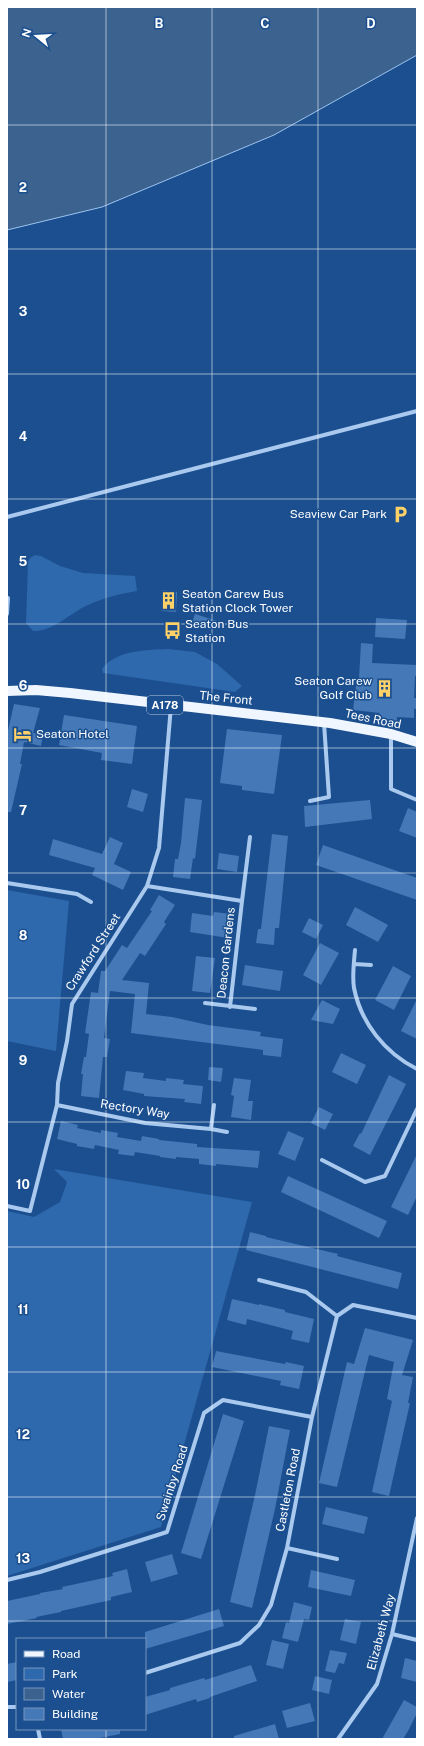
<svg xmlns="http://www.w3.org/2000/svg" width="424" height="1746" viewBox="0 0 424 1746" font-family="'Public Sans',sans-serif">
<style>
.green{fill:#2e69ad}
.water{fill:#3c6290;stroke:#9cc4f0}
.building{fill:#4478b7}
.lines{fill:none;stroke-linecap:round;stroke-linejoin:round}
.street{stroke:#a9c9ee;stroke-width:4}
.primary{stroke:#f0f6ff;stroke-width:10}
.grid{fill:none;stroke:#fff;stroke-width:1;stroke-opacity:0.55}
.labels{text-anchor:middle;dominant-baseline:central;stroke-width:3;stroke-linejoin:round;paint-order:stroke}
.shield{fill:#1b4f8f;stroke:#bbcadd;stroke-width:1}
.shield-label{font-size:11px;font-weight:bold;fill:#fff}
.poi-label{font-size:12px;fill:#fff;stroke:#1b4f8f;text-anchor:start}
.street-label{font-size:12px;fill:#fff;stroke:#1b4f8f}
.grid-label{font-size:13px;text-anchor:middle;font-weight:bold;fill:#fff;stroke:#1b4f8f;stroke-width:3;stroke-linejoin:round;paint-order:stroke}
</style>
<rect width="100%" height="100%" fill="#1b4f8f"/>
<path class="green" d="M35,555L41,556L60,566L83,573L135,576L137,591C119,594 102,598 86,606C69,614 52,632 33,631L26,623L28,562L30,558Z
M168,649L195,652L217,664L242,686L235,692L103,673L102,669C116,650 146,650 168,649Z
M7,890L69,901L56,1051L7,1041Z
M54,1169L252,1202L161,1527L7,1576V1211L34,1217L60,1202L67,1182Z"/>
<path class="water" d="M7,7H417V55L274,135L102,207L7,230Z"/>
<path class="building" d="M162,590L177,592L176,612L161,611Z
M195,614L217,621L191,626Z
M376,618L407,620L405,639L375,637Z
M361,643L373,644L372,663L417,665V676H415L414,698H417V709H414V718L397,717V721L390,720L378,717L380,713L353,710L357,678H359Z
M14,704L40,708L33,733L43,734L41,746L24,742L20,764H22L11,812H7V735Z
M64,715L137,726L132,764L101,760L102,753L59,745Z
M227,729L282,735L274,794L242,790V786L220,783Z
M132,789L148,794L143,812L127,807Z
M185,798L202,800L195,859L193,858L190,879L173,877L175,859H178L181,843Z
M370,800L372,819L305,827L304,806Z
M408,808L417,812V838L399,831Z
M272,834L288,836L279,928H275L274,945L256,943L258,929H261Z
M110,837L123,843L114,864L131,872L123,890L92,875L95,868L49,855L53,839L102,854Z
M323,845L417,878V900L316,865Z
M219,853L239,856L237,872L217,869Z
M159,895L175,905L164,922L166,924L145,956L140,953L122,980L149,983L146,1014L172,1017L208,1025L261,1032L260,1036L283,1039L281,1057L263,1055V1050L131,1033L135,994L110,991L104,1038L110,1039L107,1057H103L99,1098L81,1096L83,1074H81L84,1057H86L89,1034L85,1033L91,992L98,993L101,971H105L122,945L127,948L152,911L150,910Z
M355,907L388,925L378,942L346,925Z
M214,912L231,914L228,938L190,932L192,913L213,916Z
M309,918L323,925L316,939L302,932Z
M320,943L339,953L321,985L303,975Z
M196,956L215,958L210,993L192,991Z
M245,965L283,971L280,991L242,985Z
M393,966L411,976L394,1010L375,1000Z
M417,999V1039L401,1031Z
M322,1000L340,1009L333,1024L311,1020Z
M341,1053L366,1065L357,1084L332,1072Z
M209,1067L223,1068L221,1082L208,1080Z
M126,1071L144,1073L143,1078L166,1081V1078L184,1080L183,1084L203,1086L201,1104L184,1102L185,1099L144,1096V1094L123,1090Z
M389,1075L406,1084L370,1155L353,1146L360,1133L361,1134Z
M234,1078L251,1080L248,1101H253L251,1120L231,1117L234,1096L231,1095Z
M319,1107L333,1114L325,1130L311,1123Z
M61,1121L78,1125L77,1128L101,1133V1130L118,1133L117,1137L141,1141L142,1136L159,1139V1140L197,1144V1147L260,1151L258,1168L216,1164V1166L199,1164V1159L176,1157V1159L160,1157V1156L135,1152L134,1156L118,1154L119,1150L95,1145L94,1149L77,1146V1144L57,1139Z
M288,1131L304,1138L295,1161L278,1154Z
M417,1154V1196L408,1215L391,1207Z
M288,1176L387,1221L379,1238L281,1192Z
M250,1232L266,1236V1237L338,1254L337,1256L402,1273L398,1289L246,1250Z
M232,1299L259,1305V1304L285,1310V1312L314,1319L309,1343L291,1339L293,1331L247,1319L246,1325L227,1320Z
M365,1328L413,1340L402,1375L413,1377L408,1403H410L389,1496L372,1492L392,1401L387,1399L394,1362L369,1355L337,1487L319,1483L347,1362L354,1364Z
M216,1351L285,1364L286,1362L304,1366L299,1389L280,1385L281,1381L212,1367Z
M223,1414L244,1421L201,1559L181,1553Z
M269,1426L290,1430L275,1509L252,1608L230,1602L255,1495Z
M326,1507L368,1517L364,1534L322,1524Z
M172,1554L178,1574L151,1582L145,1562Z
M127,1569L132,1592L111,1597V1600L61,1611V1612L36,1617L37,1618L7,1624V1601L40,1594V1593L63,1589L62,1587L113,1576L112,1573Z
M311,1570L355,1580L351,1596L308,1587Z
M294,1602L312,1607L309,1620L304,1619L298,1642L282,1638L286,1622L289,1623Z
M219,1609L224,1626L145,1649V1632Z
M345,1619L361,1622L356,1644L340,1640Z
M272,1640L289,1644L283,1669L266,1665Z
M330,1650L347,1653L344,1664L339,1663L335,1673L325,1671Z
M405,1658L417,1661V1682L401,1678Z
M17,1662V1680L7,1682V1664Z
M251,1665L257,1681L210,1697V1698L197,1702L196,1699L145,1715V1697L170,1690V1688L204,1678L205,1680Z
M315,1676L332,1680L329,1694L312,1690Z
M404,1700L417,1707V1713L408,1731L403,1739H382Z
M310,1703L315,1721L287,1728L282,1711Z
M275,1724L279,1739H234V1736Z
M61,1729H120V1734L95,1739H63Z"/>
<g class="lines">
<path class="street" d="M7,517L417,411
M7,614L8,598
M391,734V789L417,800
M310,801L329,797L324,723
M7,883L77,894L91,902
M147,886L242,901L230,1007
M242,901L250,837
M355,950C354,962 352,976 354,988C361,1023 385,1053 417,1069
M354,964L371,965
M205,1003L255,1009
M57,1105L145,1123L211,1129L214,1105
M211,1129L227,1132
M322,1160L365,1182L385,1176L417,1109
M7,1206L30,1211L57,1105L58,1083L67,1041L72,1004L147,886L159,848L171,706
M259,1280L306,1292L337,1316
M287,1548L337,1559
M7,1580L40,1572L167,1532L204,1413L223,1400L312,1417
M392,1634L417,1640
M145,1673L240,1643L259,1625L271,1605L287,1548L312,1417L337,1316L353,1305L417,1318
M7,1707H17
M38,1729L40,1739
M338,1739L377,1684L392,1634L417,1518"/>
<path class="primary" d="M7,691L36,690L70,693L330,723L391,734L417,742"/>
</g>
<path class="grid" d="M106,7V1639M212,7V1739M318,7V1739M7,125H417M7,249H417M7,374H417M7,499H417M7,624H417M7,748H417M7,873H417M7,998H417M7,1122H417M7,1247H417M7,1372H417M7,1497H417M7,1621H417M106,1729V1739"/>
<defs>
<symbol id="parking-bare" viewBox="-9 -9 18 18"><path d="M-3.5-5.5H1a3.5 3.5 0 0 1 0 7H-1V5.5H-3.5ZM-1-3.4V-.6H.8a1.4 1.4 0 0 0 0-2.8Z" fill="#ffd166" stroke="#1b4f8f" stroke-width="2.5" paint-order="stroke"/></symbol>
<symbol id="building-bare" viewBox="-9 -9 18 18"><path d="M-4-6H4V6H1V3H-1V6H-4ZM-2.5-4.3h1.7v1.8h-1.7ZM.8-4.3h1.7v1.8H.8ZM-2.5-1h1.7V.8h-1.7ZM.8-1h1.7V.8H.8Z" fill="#ffd166" stroke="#1b4f8f" stroke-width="2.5" paint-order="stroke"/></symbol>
<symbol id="bus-bare" viewBox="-9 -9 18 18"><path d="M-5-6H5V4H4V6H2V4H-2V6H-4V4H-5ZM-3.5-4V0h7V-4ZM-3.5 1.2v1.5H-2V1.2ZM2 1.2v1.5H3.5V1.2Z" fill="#ffd166" stroke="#1b4f8f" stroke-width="2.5" paint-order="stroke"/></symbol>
<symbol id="hotel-bare" viewBox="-9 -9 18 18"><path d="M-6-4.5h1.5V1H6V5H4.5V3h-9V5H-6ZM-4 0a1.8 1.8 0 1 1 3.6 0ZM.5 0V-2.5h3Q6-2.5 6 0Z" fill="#ffd166" stroke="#1b4f8f" stroke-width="2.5" paint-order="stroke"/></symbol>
</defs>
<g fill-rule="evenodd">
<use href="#parking-bare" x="388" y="502" width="25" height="25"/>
<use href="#building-bare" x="156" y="588" width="25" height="25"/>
<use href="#bus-bare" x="160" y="618" width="25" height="25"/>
<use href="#building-bare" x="372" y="676" width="25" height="25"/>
<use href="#hotel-bare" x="10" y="722" width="25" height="25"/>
</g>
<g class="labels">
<rect class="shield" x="147" y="696" width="36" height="18" rx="3"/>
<g class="shield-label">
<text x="165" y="705">A178</text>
</g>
<g class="poi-label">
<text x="387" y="514" text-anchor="end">Seaview Car Park</text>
<text x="182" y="594">Seaton Carew Bus<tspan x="182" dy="14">Station Clock Tower</tspan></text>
<text x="185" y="624">Seaton Bus<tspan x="185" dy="14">Station</tspan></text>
<text x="372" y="681" text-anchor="end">Seaton Carew<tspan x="372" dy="14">Golf Club</tspan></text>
<text x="36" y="734">Seaton Hotel</text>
</g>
<g class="street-label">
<text transform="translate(226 698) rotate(6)">The Front</text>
<text transform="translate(373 719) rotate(12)">Tees Road</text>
<text transform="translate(93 952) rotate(-57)">Crawford Street</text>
<text transform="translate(226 953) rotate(-84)">Deacon Gardens</text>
<text transform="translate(135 1109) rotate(9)">Rectory Way</text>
<text transform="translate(172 1483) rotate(-72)">Swainby Road</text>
<text transform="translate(288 1490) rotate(-79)">Castleton Road</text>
<text transform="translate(381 1632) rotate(-75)">Elizabeth Way</text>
</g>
</g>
<g class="grid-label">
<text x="159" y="28">B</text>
<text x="265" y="28">C</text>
<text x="371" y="28">D</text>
<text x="23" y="192">2</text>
<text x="23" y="316">3</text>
<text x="23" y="441">4</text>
<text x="23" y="566">5</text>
<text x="23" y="690">6</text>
<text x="23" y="815">7</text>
<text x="23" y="940">8</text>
<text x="23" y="1065">9</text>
<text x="23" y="1189">10</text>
<text x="23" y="1314">11</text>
<text x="23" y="1439">12</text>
<text x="23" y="1563">13</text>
</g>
<rect width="424" height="1746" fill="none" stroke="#ffffff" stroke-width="16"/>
<rect x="16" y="1638" width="130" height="92" fill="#1b4f8f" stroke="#7695bc"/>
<rect x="24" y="1651" width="20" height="6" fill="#f0f6ff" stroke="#7695bc"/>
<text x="52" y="1658" font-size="12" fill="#ffffff">Road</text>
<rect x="24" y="1668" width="20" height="12" fill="#2e69ad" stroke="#7695bc"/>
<text x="52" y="1678" font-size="12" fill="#ffffff">Park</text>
<rect x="24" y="1688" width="20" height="12" fill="#3c6290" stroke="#7695bc"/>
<text x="52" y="1698" font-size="12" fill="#ffffff">Water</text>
<rect x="24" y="1708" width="20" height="12" fill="#4478b7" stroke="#7695bc"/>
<text x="52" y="1718" font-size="12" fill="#ffffff">Building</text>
<g transform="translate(36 36) rotate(288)" stroke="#1b4f8f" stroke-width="3" paint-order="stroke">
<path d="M0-3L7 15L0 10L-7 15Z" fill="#ffffff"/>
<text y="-6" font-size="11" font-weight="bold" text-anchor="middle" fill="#ffffff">N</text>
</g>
</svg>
